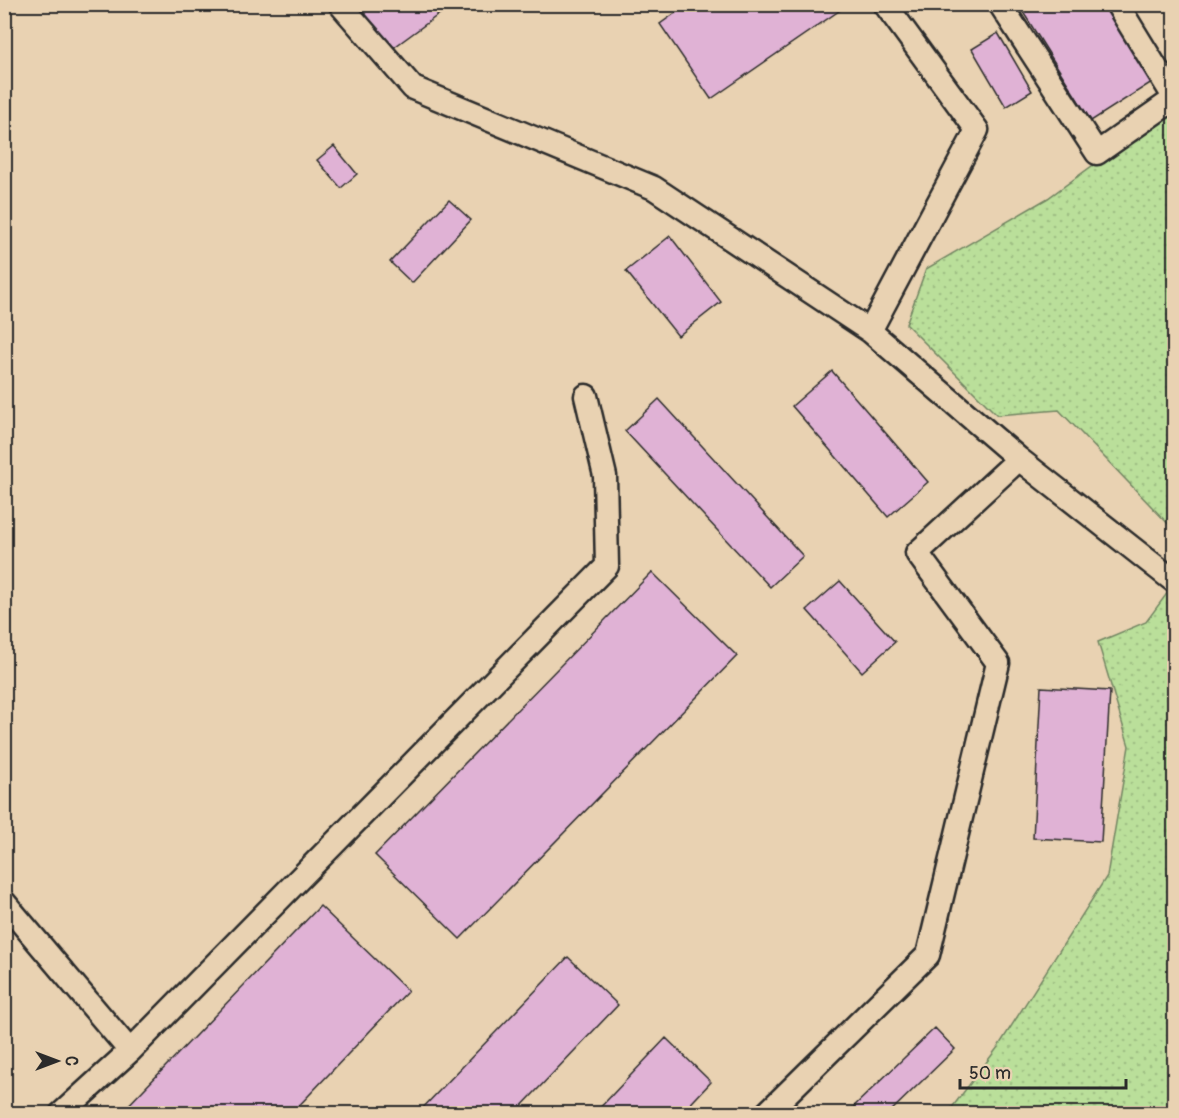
<svg xmlns="http://www.w3.org/2000/svg" width="1179" height="1118" viewBox="0 0 1179 1118" font-family="Pangolin,sans-serif">
<style>
.grass{fill:url(#grass-dots);stroke:#728562;stroke-width:1.5}
.building{fill:#e0b2d5;stroke:#2b2b2b;stroke-width:1.5}
.lines{fill:none;stroke-linecap:round;stroke-linejoin:round}
.minor-casing{stroke:#2b2b2b;stroke-width:27}
.minor{stroke:#e9d2b2;stroke-width:22}
</style>
<defs>
<pattern id="grass-dots" width="8" height="8" patternUnits="userSpaceOnUse" patternTransform="scale(1.5)"><rect width="8" height="8" fill="#badf9a"/><path d="M2 2h.1M6 6h.1" fill="none" stroke="#a0c085" stroke-width="1.8" stroke-linecap="round"/></pattern>
</defs>
<rect width="100%" height="100%" fill="#e9d2b2"/>
<filter id="ink" filterUnits="userSpaceOnUse"><feTurbulence type="fractalNoise" baseFrequency=".0167" numOctaves="2"/><feDisplacementMap in="SourceGraphic" scale="12" xChannelSelector="R" yChannelSelector="G"/><feConvolveMatrix kernelMatrix="1 2 1 2 8 2 1 2 1" color-interpolation-filters="sRGB"/></filter>
<g filter="url(#ink)">
<path class="grass" d="M1174,106V530L1059,410L997,415L906,324L926,269L1048,198Z
M1174,584V1113L947,1114L998,1047L1107,876L1129,746L1098,642L1146,622Z"/>
<path class="building" d="M368,4H453L389,51L360,10Z
M688,4H849L711,99L660,24Z
M1018,4H1103L1152,82L1091,121Z
M998,33L1032,91L1006,107L972,49Z
M334,146L357,174L341,188L317,160Z
M449,200L471,220L412,283L390,262Z
M670,236L721,302L678,336L626,271Z
M832,371L928,482L888,517L792,406Z
M659,399L803,556L770,587L625,431Z
M652,572L737,656L460,939L375,855Z
M840,581L895,642L862,672L807,610Z
M1041,687L1110,691L1101,842L1033,838Z
M320,906L408,991L291,1114H120Z
M568,957L618,1005L514,1114H417Z
M935,1028L955,1049L888,1114H846Z
M666,1038L711,1082L681,1114H594Z"/>
<g class="lines">
<defs>
<path id="minor" d="M340,4L413,88L654,188L870,331L1019,459L917,553L998,663L928,955L766,1114
M1000,4L1097,153L1174,99
M1117,4L1174,97
M870,331L977,130L885,4
M1019,459L1174,581
M4,902L130,1051
M61,1114L130,1051L607,566L605,476L586,396"/>
</defs>
<use href="#minor" class="minor-casing"/>
<use href="#minor" class="minor"/>
</g>
</g>
<rect width="1179" height="1118" fill="none" stroke="#e9d2b2" stroke-width="24"/>
<rect x="12" y="12" width="1155" height="1094" fill="none" stroke="#2b2b2b" stroke-width="2" filter="url(#ink)"/>
<g transform="translate(57 1061) rotate(90)" stroke="#e9d2b2" stroke-width="4.5" paint-order="stroke">
<path d="M0-4.5L10 22L0 15L-10 22Z" fill="#2b2b2b"/>
<text y="-9" font-size="16" font-weight="bold" text-anchor="middle" fill="#2b2b2b">С</text>
</g>
<path d="M960 1079v9h166v-9" fill="none" stroke="#2b2b2b" stroke-width="3"/>
<text x="969" y="1079" font-size="18" fill="#2b2b2b" stroke="#e9d2b2" stroke-width="4.5" paint-order="stroke">50 m</text>
</svg>
